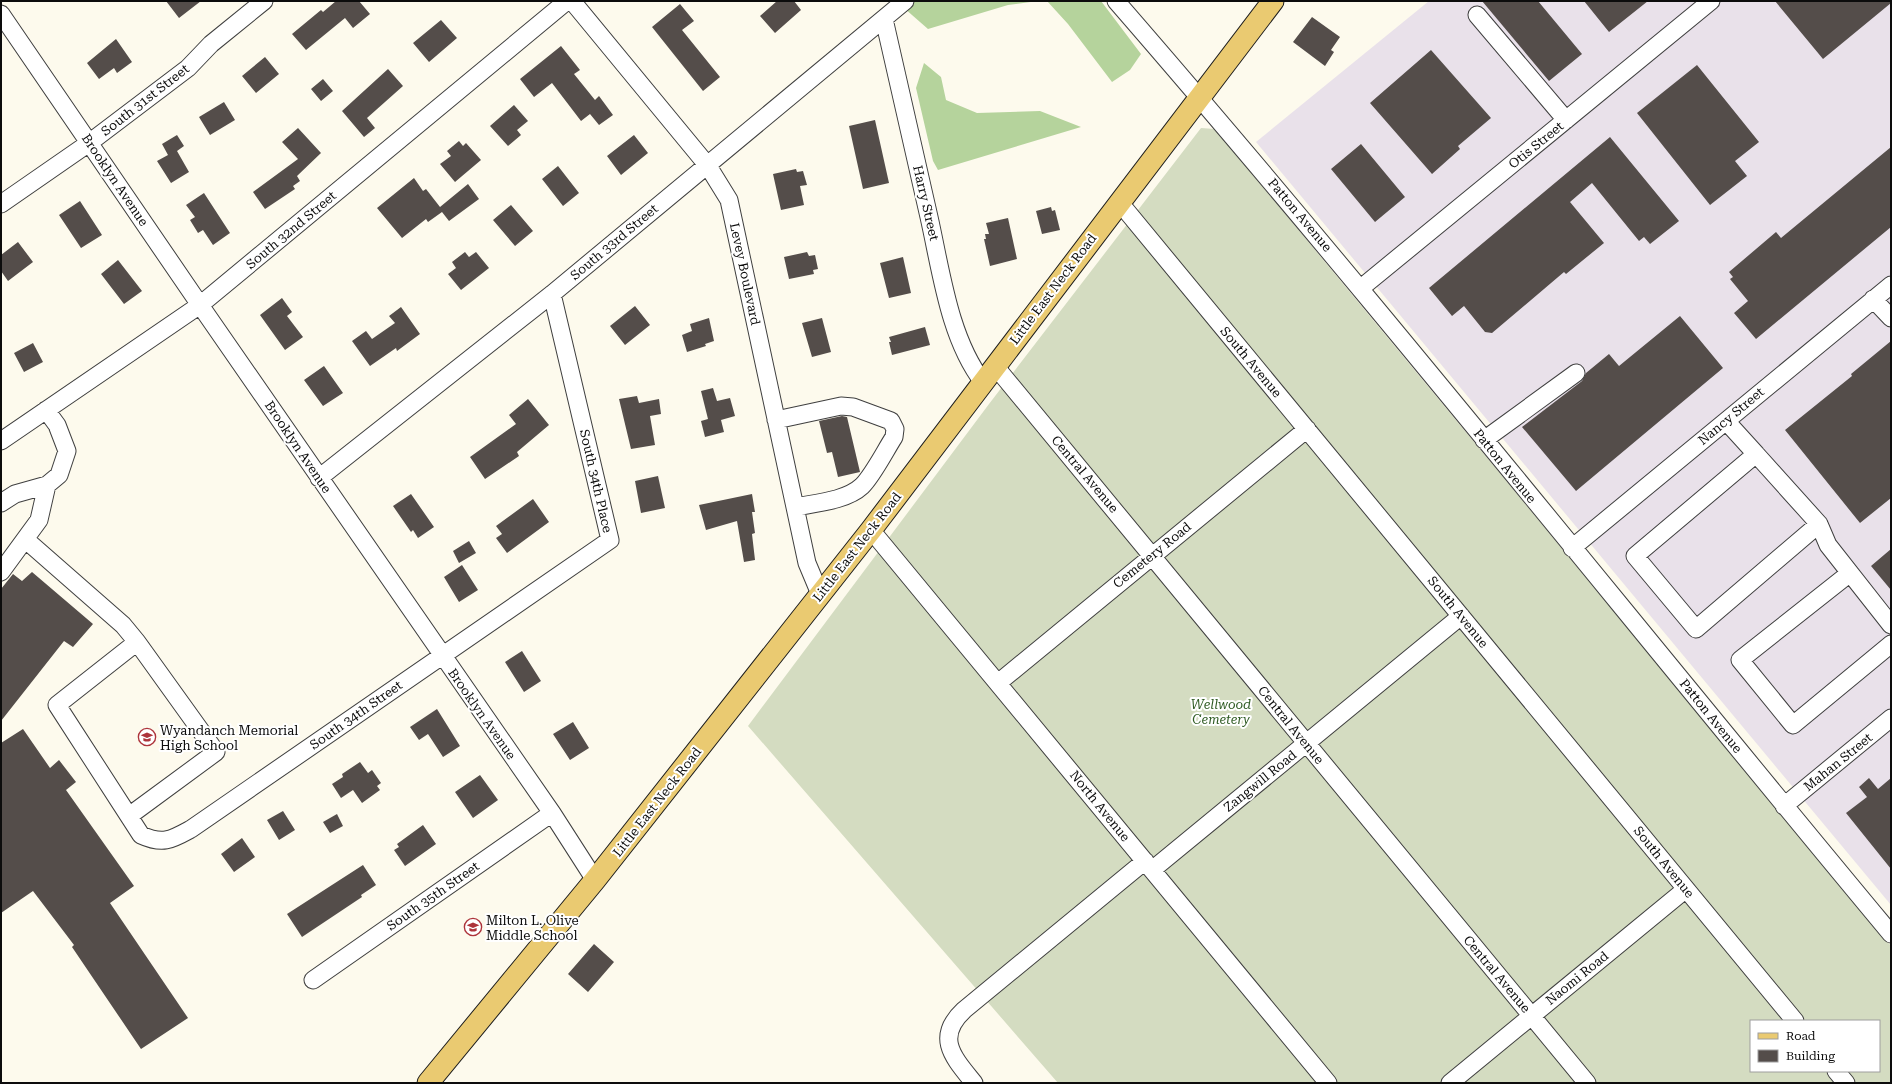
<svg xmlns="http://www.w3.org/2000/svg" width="1892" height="1084" viewBox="0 0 1892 1084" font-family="'Roboto Serif',serif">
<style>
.industrial{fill:#e9e1ea}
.forest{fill:#b5d39c}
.cemetery{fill:#d4dcc1;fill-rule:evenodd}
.building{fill:#544d4a}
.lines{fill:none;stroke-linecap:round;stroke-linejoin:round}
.minor-casing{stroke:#3f3f3f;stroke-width:19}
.major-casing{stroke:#1d1d1d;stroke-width:23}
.minor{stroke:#fff;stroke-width:17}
.major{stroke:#eaca71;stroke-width:21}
.labels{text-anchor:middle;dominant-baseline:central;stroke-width:4;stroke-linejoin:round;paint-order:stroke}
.street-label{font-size:13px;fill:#0c0c0c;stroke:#fff}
.park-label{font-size:13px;font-style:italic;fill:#305c24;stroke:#fff}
.poi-label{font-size:13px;fill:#0c0c0c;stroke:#fff;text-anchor:start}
</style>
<rect width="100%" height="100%" fill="#fdfaed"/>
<path class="industrial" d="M1429,1H1891V905L1256,142Z"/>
<path class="forest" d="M913,1H1038L1008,5L928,29L904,8Z
M1047,1H1101L1141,54L1130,70L1112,82L1068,24Z
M924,63L941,77L946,100L977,113L1040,111L1081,127L938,170L933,161L916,88Z"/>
<path class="cemetery" d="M1201,128L1215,129L1891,946V1083H1058L748,726L989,404ZM1751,1021H1879V1071H1751Z"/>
<path class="building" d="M166,1H201L179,18Z
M336,1H359L370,14L353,28L345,18L306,50L292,34L321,10L323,12Z
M777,1H794L801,10L775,33L760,16Z
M1482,1H1538L1582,54L1549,81Z
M1584,1H1648L1609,32Z
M1775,1H1891V3L1823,59Z
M680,4L694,21L682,30L720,77L703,91L652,27Z
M1312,17L1340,37L1331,50L1334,52L1325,66L1293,42Z
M441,20L457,38L429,62L413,43Z
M116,39L132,62L117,73L114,68L99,79L87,63Z
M561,46L580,70L574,74L595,100L599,96L613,115L599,125L590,114L581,121L552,83L534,97L520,79Z
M1431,50L1491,118L1458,146L1460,149L1432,174L1370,103Z
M265,57L279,74L256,93L242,76Z
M1697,65L1759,142L1735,161L1747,176L1710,205L1637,113Z
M388,69L403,86L367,118L375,128L364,137L342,111Z
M323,79L333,91L321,101L311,89Z
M224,102L235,120L210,135L199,117Z
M514,105L528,121L517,130L521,135L508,146L490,126Z
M875,120L889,183L863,189L849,126Z
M298,128L321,153L297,176L300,181L293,186L295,189L265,209L253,192L298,159L282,142Z
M177,135L184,146L177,151L189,172L171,183L157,161L168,155L162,144Z
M634,135L648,153L621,175L607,156Z
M1610,137L1679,221L1650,244L1644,237L1639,241L1592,183L1570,202L1604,243L1566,274L1564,272L1492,333L1485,332L1464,306L1452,316L1429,288Z
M459,141L463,146L466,143L481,160L455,182L440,164L451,156L447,151Z
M1361,144L1405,197L1375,222L1331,169Z
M1891,147V227L1756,339L1734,313L1748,301L1730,279L1733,277L1729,272L1776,232L1781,238Z
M558,166L579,193L563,206L542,179Z
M796,169L797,172L803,171L807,185L800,186L804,205L781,210L773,174Z
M414,178L423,191L426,189L440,207L468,184L479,199L449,221L442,212L428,222L426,219L402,238L377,208Z
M204,193L230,233L213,245L203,230L198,233L190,220L195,217L186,205Z
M80,201L102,235L81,248L59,215Z
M511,205L533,231L515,246L493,220Z
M1051,207L1052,211L1055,210L1060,230L1042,234L1036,211Z
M1008,218L1017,259L990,266L984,239H986L985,234H989L986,223Z
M18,242L33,262L8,281L1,271V255Z
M465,252L469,257L476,252L489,268L461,290L448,274L456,268L452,262Z
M807,252L809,256L815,255L818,269L813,270L814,274L789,279L784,257Z
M903,257L911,293L889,298L880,263Z
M118,260L142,291L124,304L101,274Z
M282,298L292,312L287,316L303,337L285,350L260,315Z
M635,306L650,325L625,345L610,326Z
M401,307L420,334L397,351L396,348L370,366L352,341L366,331L372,339L395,323L389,316Z
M1680,316L1723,368L1576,491L1522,427L1582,381L1586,373L1609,354L1619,366Z
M709,318L714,341L705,344L706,346L687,352L682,335L692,331L690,324Z
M822,318L831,352L812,357L802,323Z
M925,327L930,345L892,355L889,342H891L889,337Z
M1891,341V498L1860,523L1785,430L1852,376L1851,374Z
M33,343L43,362L24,372L14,353Z
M324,366L343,393L323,406L304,380Z
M713,388L717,401L730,398L735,416L721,420L724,432L705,437L701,421L708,419L701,391Z
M637,396L639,403L659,399L661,414L650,416L655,445L631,449L619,399Z
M528,399L549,425L517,452L519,456L485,479L470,457L516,424L509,415Z
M842,416L847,417L860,472L838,477L832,452L827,453L819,421Z
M658,476L665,508L641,513L635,481Z
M411,494L434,527L418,538L413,530L411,532L393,506Z
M752,494L755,512H752L755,533L752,534L755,560L744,562L737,521L706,530L699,505Z
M533,499L549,522L507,553L496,538L502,534L496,526Z
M469,541L476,553L459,563L453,551Z
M1891,549V590L1871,566Z
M462,565L478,590L459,602L444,577Z
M32,572L93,624L73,647L64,641L1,721V589L13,574L22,581Z
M522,651L541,681L524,692L505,662Z
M437,709L460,746L443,757L428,734L419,740L410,727Z
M573,722L589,748L570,760L553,734Z
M23,729L50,768L59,760L76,782L66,790L134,886L110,903L188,1018L141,1049L72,947L74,945L33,891L1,913V743Z
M360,762L368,773L372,770L381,783L377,786L380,790L362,803L353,790L341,798L332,784L343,777L342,774Z
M480,775L498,800L473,818L455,792Z
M1869,778L1878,789L1891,778V869L1846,813L1867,797L1859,787Z
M283,811L295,830L279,840L267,820Z
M337,814L343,826L330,833L323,822Z
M423,825L436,844L405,866L394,850L399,847L397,844Z
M242,838L255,857L234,872L221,854Z
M363,865L376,885L361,895L362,897L302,937L287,914Z
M594,944L614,962L588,992L568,974Z"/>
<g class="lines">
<defs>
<path id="minor" d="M572,1L708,166L729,200L807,563L820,594
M1116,1C1381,306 1632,623 1891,934
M1,14L200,305L552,813L595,880
M1477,15L1566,120
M884,19C899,85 914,151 929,217C941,270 949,338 983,382
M1120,203L1795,1021
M1,204L89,143L188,68L211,44L264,1
M1361,288L1711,1
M1873,299L1891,318
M995,366L1587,1083
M776,420L841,406L853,407L891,421L895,429L894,437C885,451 873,475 862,486C846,501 815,503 795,507
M1726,421L1756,454L1635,556L1696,629L1819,524
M1484,440L1576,373
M1,441L200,305L567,1
M1756,454L1819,524L1828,545L1891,625
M319,478L552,294L905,1
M1,503L15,494L47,485L59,475L67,451L57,425L46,410
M871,530L1328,1083
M26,540L123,625L137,642L57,705L141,835C163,845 171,840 191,829L610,540L552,294
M1572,548L1891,285
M1,572L39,520L47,485
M1850,573L1740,660L1793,725L1891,644
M998,683L1307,429
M1784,806L1891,718
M129,816L216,752L137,642
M1152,870L1461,616
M313,980L552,813
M1836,1071L1846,1083
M974,1083C954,1058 934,1038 964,1010L1145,861
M1450,1083L1686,889"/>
<path id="major" d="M428,1083L595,880L871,530L1273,1"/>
</defs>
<use href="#minor" class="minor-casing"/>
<use href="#major" class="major-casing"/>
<use href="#minor" class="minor"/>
<use href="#major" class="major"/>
</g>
<defs>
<symbol id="school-ring" viewBox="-11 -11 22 22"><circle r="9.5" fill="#fff" stroke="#ad343b" stroke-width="1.5"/><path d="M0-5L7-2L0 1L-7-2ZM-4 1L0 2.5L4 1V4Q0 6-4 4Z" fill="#ad343b"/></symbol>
</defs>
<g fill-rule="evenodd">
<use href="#school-ring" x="137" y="727" width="20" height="20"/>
<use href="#school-ring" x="463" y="917" width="20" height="20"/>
</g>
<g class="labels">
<g class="street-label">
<text transform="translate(145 100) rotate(-38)">South 31st Street</text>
<text transform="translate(1536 145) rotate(-39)">Otis Street</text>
<text transform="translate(115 180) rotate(56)">Brooklyn Avenue</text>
<text transform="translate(926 203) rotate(77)">Harry Street</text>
<text transform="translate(1300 215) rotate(50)">Patton Avenue</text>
<text transform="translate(291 230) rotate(-40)">South 32nd Street</text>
<text transform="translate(614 242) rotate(-40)">South 33rd Street</text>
<text transform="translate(745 274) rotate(78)">Levey Boulevard</text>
<text transform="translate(1053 289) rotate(-53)">Little East Neck Road</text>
<text transform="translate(1251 362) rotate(50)">South Avenue</text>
<text transform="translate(1731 416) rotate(-40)">Nancy Street</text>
<text transform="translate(298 447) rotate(56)">Brooklyn Avenue</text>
<text transform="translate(1505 466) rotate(51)">Patton Avenue</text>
<text transform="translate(1085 474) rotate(50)">Central Avenue</text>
<text transform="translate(596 481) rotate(77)">South 34th Place</text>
<text transform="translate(857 547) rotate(-52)">Little East Neck Road</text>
<text transform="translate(1152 555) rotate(-39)">Cemetery Road</text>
<text transform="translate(1458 612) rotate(51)">South Avenue</text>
<text transform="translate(482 714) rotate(55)">Brooklyn Avenue</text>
<text transform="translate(356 715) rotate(-35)">South 34th Street</text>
<text transform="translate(1711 716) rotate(51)">Patton Avenue</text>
<text transform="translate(1291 725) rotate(51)">Central Avenue</text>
<text transform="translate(1838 762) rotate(-39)">Mahan Street</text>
<text transform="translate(1260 781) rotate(-39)">Zangwill Road</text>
<text transform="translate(657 802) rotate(-52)">Little East Neck Road</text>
<text transform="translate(1100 806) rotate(51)">North Avenue</text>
<text transform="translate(1664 862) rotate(51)">South Avenue</text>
<text transform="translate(433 896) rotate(-35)">South 35th Street</text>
<text transform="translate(1497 974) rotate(50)">Central Avenue</text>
<text transform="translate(1577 978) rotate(-39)">Naomi Road</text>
</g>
<g class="park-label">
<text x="1221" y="704">Wellwood<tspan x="1221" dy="15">Cemetery</tspan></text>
</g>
<g class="poi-label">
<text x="160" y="730">Wyandanch Memorial<tspan x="160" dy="15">High School</tspan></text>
<text x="486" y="920">Milton L. Olive<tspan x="486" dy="15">Middle School</tspan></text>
</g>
</g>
<rect width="1892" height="1084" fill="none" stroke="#0c0c0c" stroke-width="4"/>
<rect x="1750" y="1020" width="130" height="52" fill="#ffffff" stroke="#9e9e9e"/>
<rect x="1758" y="1033" width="20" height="6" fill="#eaca71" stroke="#9e9e9e"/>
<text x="1786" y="1040" font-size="12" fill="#0c0c0c">Road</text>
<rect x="1758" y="1050" width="20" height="12" fill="#544d4a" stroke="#9e9e9e"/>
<text x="1786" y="1060" font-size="12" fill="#0c0c0c">Building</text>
</svg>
